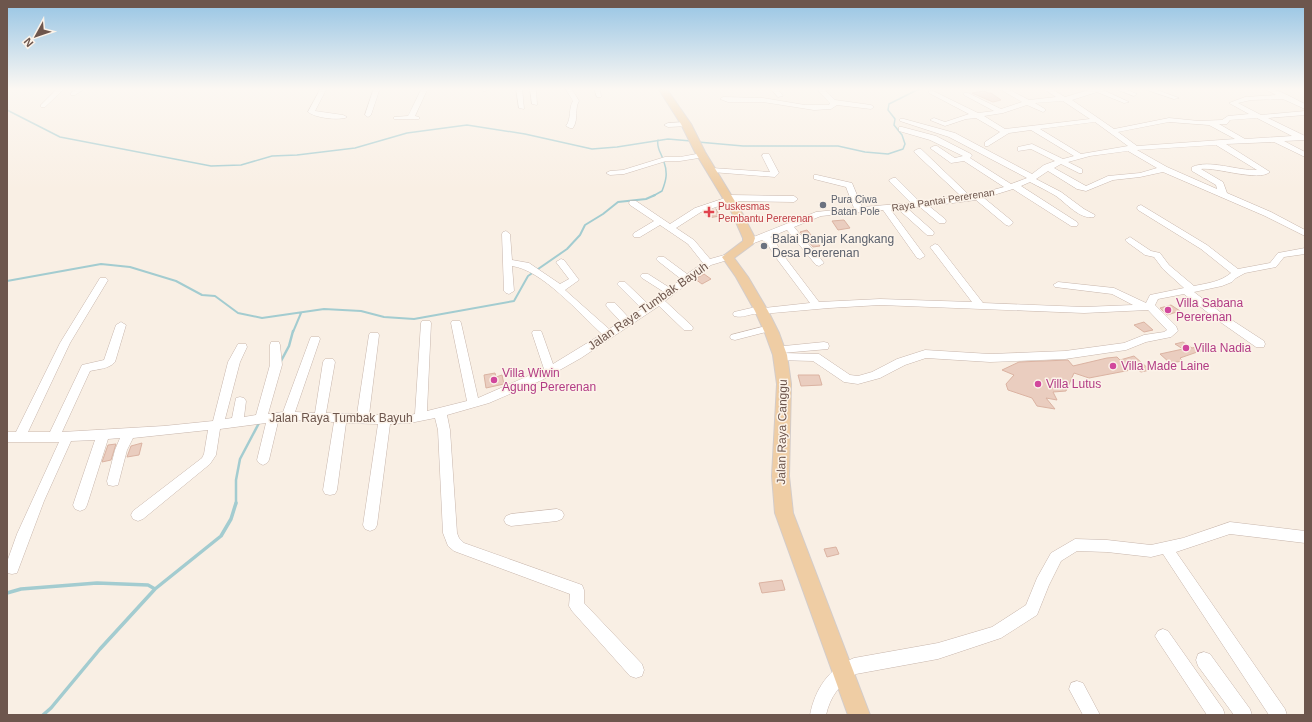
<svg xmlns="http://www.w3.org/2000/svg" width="1312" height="722" viewBox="0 0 1312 722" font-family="Arial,sans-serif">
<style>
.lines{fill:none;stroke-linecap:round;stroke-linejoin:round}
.stream-far3{stroke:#a3ccd0;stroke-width:1.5}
.stream-far2{stroke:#a3ccd0;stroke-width:2}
.stream-far1{stroke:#a3ccd0;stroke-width:2.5}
.stream{stroke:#a3ccd0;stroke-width:3.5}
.building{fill:#eacdbf;stroke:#dbb3a2}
.minor-casing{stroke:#c8b6ac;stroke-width:1}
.major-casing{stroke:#d3ccca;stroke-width:2}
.minor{fill:#fff;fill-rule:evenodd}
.major{fill:#efcda4;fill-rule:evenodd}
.worship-dot{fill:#6b7280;stroke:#fcf3e9;stroke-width:1.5}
.health-dot{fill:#e0444e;stroke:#fcf3e9;stroke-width:1.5}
.hotel-dot{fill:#d1479c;stroke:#fcf3e9;stroke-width:1.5}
.labels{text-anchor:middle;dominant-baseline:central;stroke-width:3;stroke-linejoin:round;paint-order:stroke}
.far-worship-label{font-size:10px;fill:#5b616d;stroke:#fcf3e9;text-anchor:start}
.far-street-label{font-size:10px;fill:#6d564d;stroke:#fcf3e9}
.far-health-label{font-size:10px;fill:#be3a42;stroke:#fcf3e9;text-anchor:start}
.worship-label{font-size:12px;fill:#5b616d;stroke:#fcf3e9;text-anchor:start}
.hotel-label{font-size:12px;fill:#b23c85;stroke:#fcf3e9;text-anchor:start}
.street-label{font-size:12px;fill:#6d564d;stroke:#fcf3e9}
</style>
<rect width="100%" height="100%" fill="#f9efe4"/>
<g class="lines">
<path class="stream-far3" d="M7,110L60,137L211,166L241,165L272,156L297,155L355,148L407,133L467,125L525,134L592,149L617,147L668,139L691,141
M698,142L743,146H838L865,152L888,154L903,149L905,144L902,135L894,125L895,119L888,110L889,104L921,88
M653,196L662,191C666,181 668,173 664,162C662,154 656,148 658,140"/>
<path class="stream-far2" d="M7,281L101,264L130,267L176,281L202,295L215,296L238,313L262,318L324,309L361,311L384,317L414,319L514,301L528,276L567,249L580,235L585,225L603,214L618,202L646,199L655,195
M293,332L301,313"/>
<path class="stream-far1" d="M281,361L289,346L293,331
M236,504V480L240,459L259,423"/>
<path class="stream" d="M7,593L21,589L97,583L148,585L155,589
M43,715L51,708L100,649L155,589L221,536L231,519L236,503"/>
</g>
<path class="building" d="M984,91L988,93H991L1001,100L993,102L972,93Z
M716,209L720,216L708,218L704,212Z
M844,220L850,228L838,230L832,221Z
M807,230L820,246L813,247L800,232Z
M704,274L711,279L702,284L695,279Z
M1171,305L1180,311L1167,315L1160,308Z
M1144,322L1153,330L1144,332L1134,325Z
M1183,342L1192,348L1202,346L1203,350L1180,358L1183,361L1170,363L1160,354L1183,349L1175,344Z
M1134,356L1150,370L1141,372L1136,369L1089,378L1074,373L1066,391L1053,392L1057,400L1046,398L1055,409L1037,406L1032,398L1008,390L1006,384L1014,375L1002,370L1019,362L1068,360L1073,366L1107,358L1117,357L1120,360Z
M495,373L496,377L502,375L504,384L486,388L484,375Z
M798,375H819L822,385L801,386Z
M142,443L139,455L127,457L131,446Z
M116,444L111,460L102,462L108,445Z
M836,547L839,554L827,557L824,549Z
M782,580L785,590L762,593L759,583Z"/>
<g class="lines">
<defs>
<path id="minor" d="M58,88H65L45,107H41V105Z
M78,88H86L75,95H71V93Z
M321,88H327L315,111L343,115L347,117L345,118C336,120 315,118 308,112Z
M374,88H380L371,115L368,117L365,115Z
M422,88H428L415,116L419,117V119H394V117L408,116Z
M483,88H489V90L484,91Z
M516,88H522L524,109L519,108Z
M530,88H536L537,105L532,104Z
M565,88H571L579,101C574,109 579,118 573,128H570L566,126C572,118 568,109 573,101Z
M594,88H600L601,97H597Z
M754,88H761L758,90Z
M770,88H777L783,96L778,97Z
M816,88H823L835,100L871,105L874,107L871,109L837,105L831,109L814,110L763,102H728L720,99L723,97L763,98L805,105H829L830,103Z
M980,88H991L988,90Z
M998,88H1006L1029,100L1056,97L1042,88H1050L1065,97L1095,88H1105L1103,90L1129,102L1124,103L1097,92L1072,100L1114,129L1169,118L1199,121L1222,120L1228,116L1249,114L1229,103L1245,97L1276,95L1263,88C1278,88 1292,98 1305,104V109L1283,99L1251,100L1238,103L1261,115L1305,111V115L1268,118L1305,136V140L1284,141L1305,152V157L1274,142L1226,144L1270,172C1258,182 1217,167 1201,169L1223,182L1227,193L1271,212L1305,230V236L1265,216L1163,172L1140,177L1113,180L1086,191L1077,189L1048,171L1036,179L1061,192L1084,209L1095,215L1094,217C1080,220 1066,203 1056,196C1048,191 1039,187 1030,182L1021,186L1077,222L1078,224L1077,226H1071L1013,189L984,198L1012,221L1013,223L1009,226L1006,225L976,200L929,206L945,219L946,221L945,223H939L920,207L907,208L933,231L934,233L933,235H927L898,209L891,210L925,256L920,259L917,258L883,210L821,216L794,227L824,263L819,266L816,265L787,230L770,237L774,239L781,252L819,302L880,299L972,302L930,247L935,244L938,245L983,303L1084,307L1133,305L1112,294L1055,287L1053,285L1058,282L1114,288L1146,303L1150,295L1184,288L1163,269L1154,257L1145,255L1127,242L1125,240L1130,237L1151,251L1160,253L1169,265L1194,286C1208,283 1220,282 1231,273L1201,249L1138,210L1137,208L1138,206L1141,205L1207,245L1238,269L1270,263L1278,253L1305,248V254L1284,257L1276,267L1245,273L1236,278L1232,282L1222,286L1194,292L1224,315L1264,341L1265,344L1264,347H1256L1216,319L1184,294L1158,299L1155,305L1176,326L1178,331L1171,337L1146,342L1126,350L1065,359L990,362L926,358L905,365L880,378L858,384L844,382L813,361L776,360L775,357L779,354L774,353L773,350L774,347L824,342L828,343L829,346L828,349L782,353L819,354L850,375L858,376L872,372L897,359L925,350L990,354L1065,351L1124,343L1144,335L1164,332L1167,330L1148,310L1084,313L880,305L829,308L761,314C752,312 743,319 734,316L733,314L734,312L760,306L764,308L810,303L774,255L767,243L762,240L749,245L744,242L746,240L816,212L854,208L846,187L814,179V175H817L852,183L862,207L911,203L890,182L889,180L893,178H896L920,202L962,197L915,153L914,151L918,149H921L970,196L1004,187L964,161L951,163L930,148L934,146H937L955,158L963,156L930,140L899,131V127H902L936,136L971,154L972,156L970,158L1011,184L1027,178L949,137L900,121V119H904L955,133L1032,174L1044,165L1055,161L1031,149L1018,151V147L1032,144L1063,159L1074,156L1031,130L1009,133L988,146H985V142L1000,132L976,118L966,119L945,126L930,120L934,118L945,122L969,114L929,93V91L931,90L978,113L994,111L964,95V93H968L1001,109L1022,102ZM1063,101L1090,119L1005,129L984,116L1003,113L1027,105L1043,112L1045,111V109L1035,103ZM1257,118L1292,136L1245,139L1219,124H1227L1230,120ZM1095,122L1128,146L1081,154L1040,129ZM1169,122L1209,125L1235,139L1137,146L1118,132ZM1216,145L1257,170C1238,171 1209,159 1192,167V171L1216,185L1217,189L1167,167L1137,150ZM1128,151L1157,168L1140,173L1108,176L1086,186L1054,168L1061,164L1079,173H1082V169L1068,162L1090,156Z
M1113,88H1123L1137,94L1134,96Z
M1141,88H1151L1179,98L1174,99Z
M686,122L690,124L689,126L668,127L664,125L668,123Z
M702,153H705V157L680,161H666L624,174L610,175L606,173L610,171L623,170L665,157H680Z
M763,154H769L779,173L775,177L712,172L708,170L712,168L770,172L762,156Z
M729,195L794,196L798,199L794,202L734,201L701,212L676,228L694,240L710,259L728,254L733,257L731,259L711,265L665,301L692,326L693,328L692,330H684L659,306L581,358L542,380L489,403L447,415L450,430L457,533L459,538L464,543L582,585L584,590V603L642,664L644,670L642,676L636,678L630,676L572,611L569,606L570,594L454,551L448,546L443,533L438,430L435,418L410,423L390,424L377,525L375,529L370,531L365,529L363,525L378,424L346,423L337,490L335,494L330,495L325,494L323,490L334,422L288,420L278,422L269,460L267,463L263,465L259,463L257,460L266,423L220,429L216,455L210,464L143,519L138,521L133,519L131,515L133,511L202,458L204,454L208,430L133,438L127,450L119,481L118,485L113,486L108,485L107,481L115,450L120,438L108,439L87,505L85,509L80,511L75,509L73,505L95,440L71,441L44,501L17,573L12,574L7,573V562L17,534L59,442H7V432H16L60,343L100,278H106L108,280L70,343L28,432H50L82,365L104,360L116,325L121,322L126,325L115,362C109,369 98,369 90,371L62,432L164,426L213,421L228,362L238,344H246L247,347L240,362L225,419L232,418L236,398L240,397L244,398L246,401L244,417L256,415L270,365V345L271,342H279L280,345L282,365L268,414L283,412L310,339L311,337H319L320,339L295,412L315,413L323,362L325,359H333L335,362L326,413L357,414L369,335L370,333H378L379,335L369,415H410L415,414L421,323L422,321H430L431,323L427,411L467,401L451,323L452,321H460L461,323L478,398L544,369L532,333L533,331H541L542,333L553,364L602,334C579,313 542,270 512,266L514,291L509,294L506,293L504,291L502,234L503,232L506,231L510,234L512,260L529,263L560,284L569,279L556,262L561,259L564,260L579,280L565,290L609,329L621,322L607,307L606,305L607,303H615L628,317L642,309L617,284L619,282H625L648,304L664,292L642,278L640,276L642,274H648L670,288L681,279L658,261L656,259L658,257H664L687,274L703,263L688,244L660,225L640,237H634L633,235L634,233L654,221L630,205L629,203L630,201H636L670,224L695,208L725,198L726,196Z
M770,325L775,328L774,330L735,340L731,339L730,337L731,335Z
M557,509L562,511L564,515L562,519L557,521L511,526L506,524L504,520L506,516L511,514Z
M1230,522L1305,531V543L1230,534L1176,552L1285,709L1287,715H1269L1163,554L1151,557L1107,552L1077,551L1061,561L1049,585L1037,615L1001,638L938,659L856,674C840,683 830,697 826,715H810C815,689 829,668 854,658L938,643L992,627L1026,605L1037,578L1051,553L1075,539L1107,540L1151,545L1183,538Z
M1163,629L1168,631L1223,709L1225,715H1207L1158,641L1155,636L1158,631Z
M1204,652L1210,654L1250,709L1252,715H1234L1198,666L1196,660L1198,654Z
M1077,681L1083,683L1100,715H1083L1069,689L1071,683Z"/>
<path id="major" d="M658,88H666L691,124L705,152L742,213L755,238L753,244L734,258L748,277L768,311L779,333L787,355L791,384L789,476L793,513L870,715H848L775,513L772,476L777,384L773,355L765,333L755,311L736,277L722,257L743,241V238L732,213L695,152L681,124Z"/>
</defs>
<use href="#minor" class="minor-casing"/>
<use href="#major" class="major-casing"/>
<use href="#minor" class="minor"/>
<use href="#major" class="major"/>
</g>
<linearGradient id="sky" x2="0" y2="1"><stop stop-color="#96c4e4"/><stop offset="0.47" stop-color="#fcf8f3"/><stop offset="1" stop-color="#fcf8f3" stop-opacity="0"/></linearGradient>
<rect width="1312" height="189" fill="url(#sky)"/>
<g class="worship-dot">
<circle cx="823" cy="205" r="4"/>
<circle cx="764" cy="246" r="4"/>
</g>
<path class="health-dot" d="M707 206h4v4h4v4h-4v4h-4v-4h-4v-4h4z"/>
<g class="hotel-dot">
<circle cx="1168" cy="310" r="4"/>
<circle cx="1186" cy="348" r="4"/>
<circle cx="1113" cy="366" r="4"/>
<circle cx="494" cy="380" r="4"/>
<circle cx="1038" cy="384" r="4"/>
</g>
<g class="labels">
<g class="far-worship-label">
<text x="831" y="199">Pura Ciwa<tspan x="831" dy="12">Batan Pole</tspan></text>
</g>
<g class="far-street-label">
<text transform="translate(943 200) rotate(-9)">Raya Pantai Pererenan</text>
</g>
<g class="far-health-label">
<text x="718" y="206">Puskesmas<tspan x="718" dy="12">Pembantu Pererenan</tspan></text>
</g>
<g class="worship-label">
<text x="772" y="239">Balai Banjar Kangkang<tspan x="772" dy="14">Desa Pererenan</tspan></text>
</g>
<g class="hotel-label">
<text x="1176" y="303">Villa Sabana<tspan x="1176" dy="14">Pererenan</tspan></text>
<text x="1194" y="348">Villa Nadia</text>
<text x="1121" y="366">Villa Made Laine</text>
<text x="502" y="373">Villa Wiwin<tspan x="502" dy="14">Agung Pererenan</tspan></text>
<text x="1046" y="384">Villa Lutus</text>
</g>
<g class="street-label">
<text transform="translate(648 306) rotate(-35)">Jalan Raya Tumbak Bayuh</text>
<text x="341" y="418">Jalan Raya Tumbak Bayuh</text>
<text transform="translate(782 432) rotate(-89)">Jalan Raya Canggu</text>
</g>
</g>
<rect width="1312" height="722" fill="none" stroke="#6d564d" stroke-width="16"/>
<g transform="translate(36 36) rotate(230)" stroke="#fcf3e9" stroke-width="3" paint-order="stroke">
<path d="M0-3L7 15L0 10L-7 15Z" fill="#6d564d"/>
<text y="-6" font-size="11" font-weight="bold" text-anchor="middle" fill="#6d564d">N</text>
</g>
</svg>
